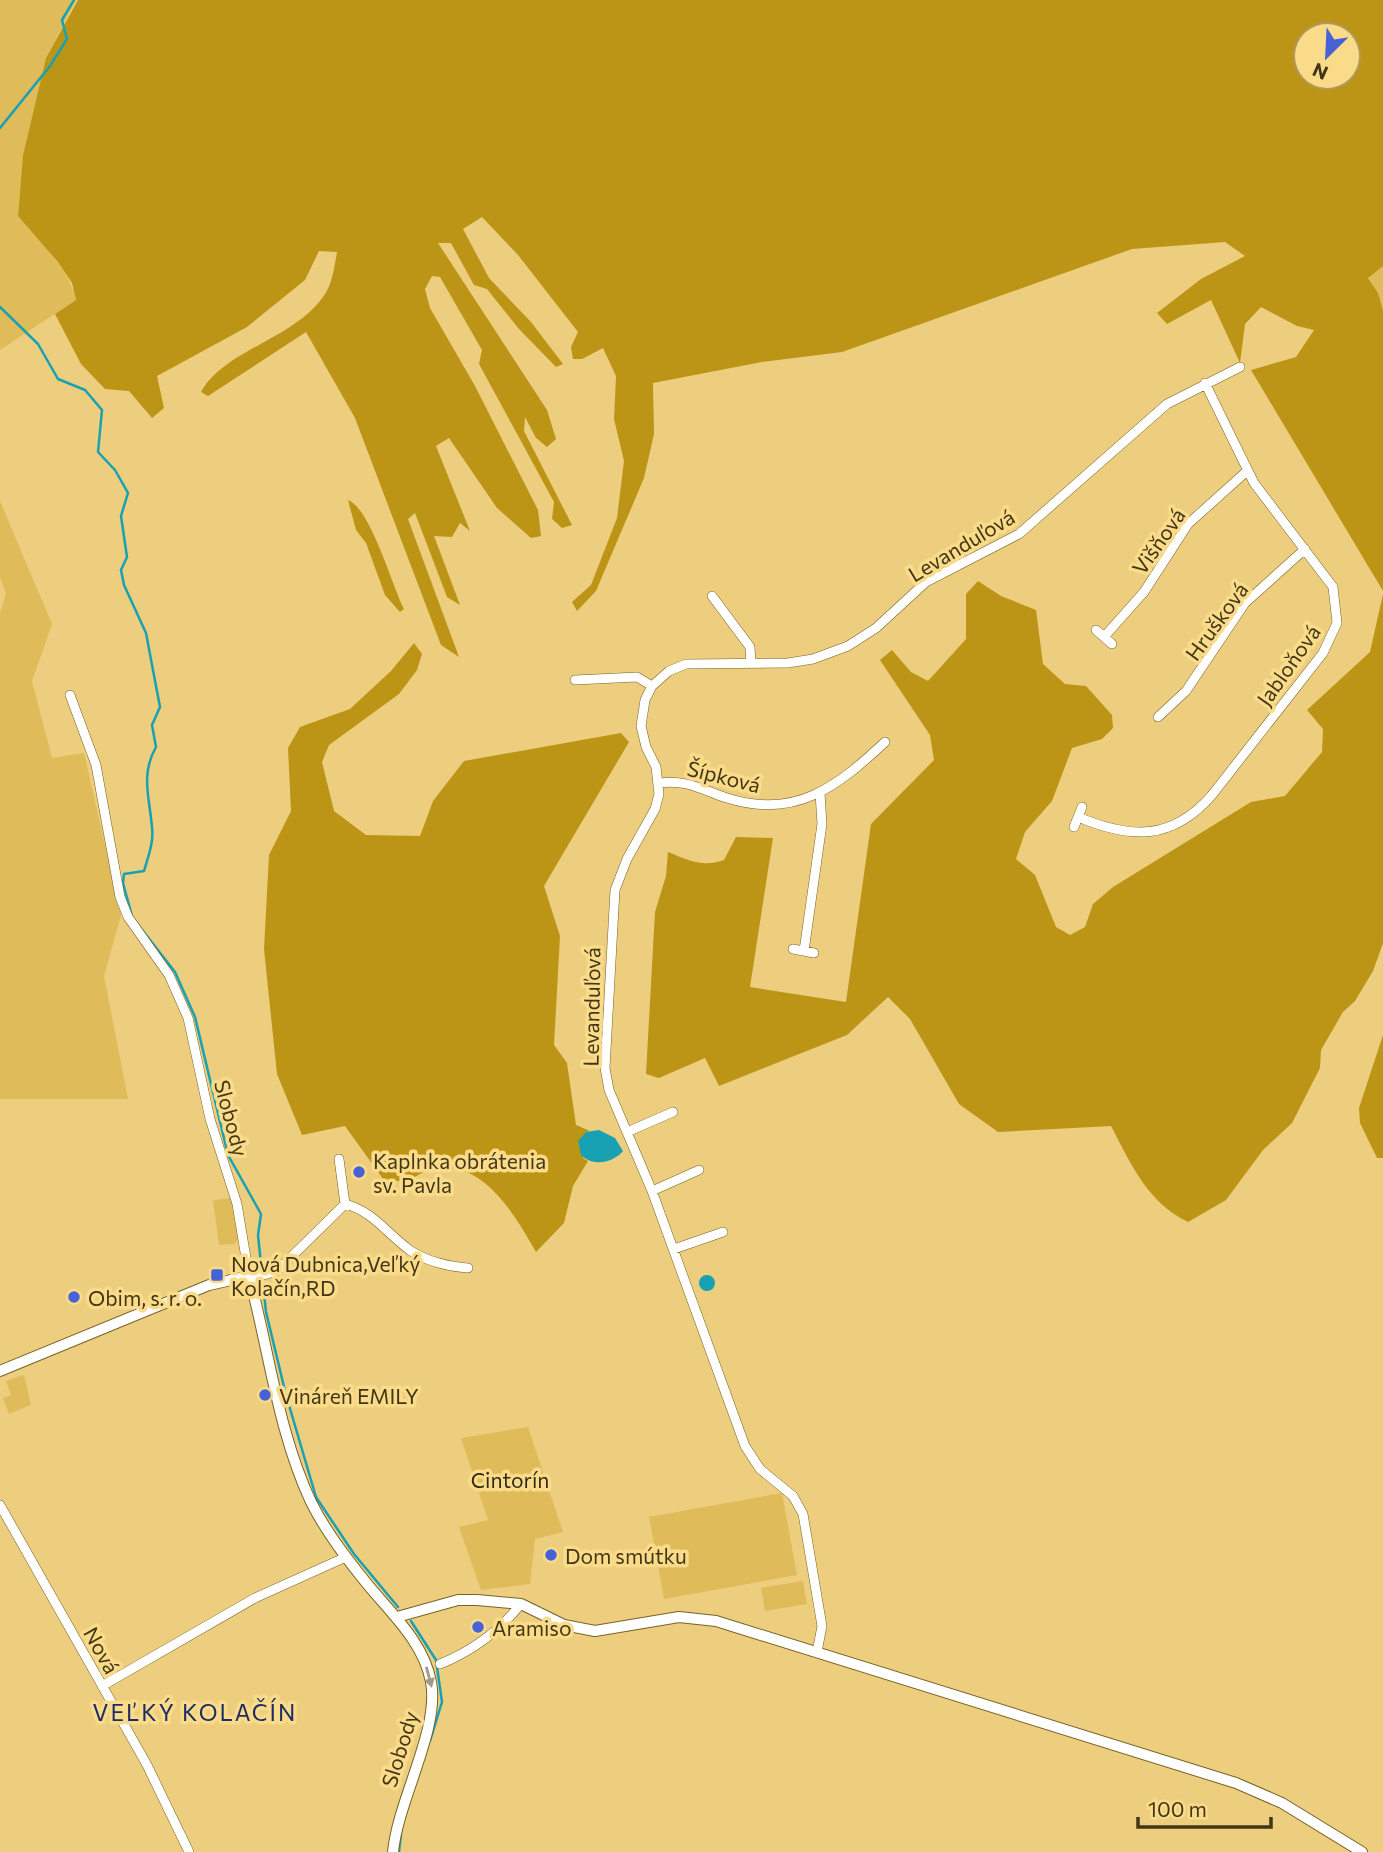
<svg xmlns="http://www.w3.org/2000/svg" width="1383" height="1852" viewBox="0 0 1383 1852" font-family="Commissioner,sans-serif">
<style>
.green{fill:#dfbb59}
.forest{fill:#bc9517;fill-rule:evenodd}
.water{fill:#18a1b3}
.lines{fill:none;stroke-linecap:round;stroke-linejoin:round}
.stream{stroke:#18a1b3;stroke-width:2.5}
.minor-casing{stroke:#786225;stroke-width:10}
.tertiary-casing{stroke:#786225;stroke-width:12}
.minor{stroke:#fff;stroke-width:9}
.tertiary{stroke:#fff;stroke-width:10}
.oneway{fill:#a09a8a}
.poi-dot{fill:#4662d6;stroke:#fadb8a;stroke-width:2.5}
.labels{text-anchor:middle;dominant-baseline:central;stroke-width:7;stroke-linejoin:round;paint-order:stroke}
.street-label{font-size:21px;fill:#423614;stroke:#fadb8a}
.poi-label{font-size:21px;fill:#423614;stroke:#fadb8a;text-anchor:start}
.park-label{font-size:21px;fill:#302916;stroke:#fadb8a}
.neighbourhood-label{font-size:23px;letter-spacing:2px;fill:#1e2c64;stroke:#fadb8a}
</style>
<rect width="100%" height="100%" fill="#ecce7e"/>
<path class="green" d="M0,0H76L46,58L23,155L18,216C40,242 68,266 76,300L0,350Z
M1383,266V310L1378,293L1368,277Z
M0,501L52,624L32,681L52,758L84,753L121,915L104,976L128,1099H0V613L6,593L0,578Z
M231,1198L238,1239L235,1244L219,1245L213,1200Z
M24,1375L31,1405L9,1414L3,1398L11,1395L6,1381Z
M528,1427L563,1532L535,1539L530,1584L481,1590L459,1527L488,1520L461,1438Z
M782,1493L797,1575L664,1599L649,1517Z
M803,1581L807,1604L765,1611L761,1588Z"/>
<path class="forest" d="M78,0H1383V266L1368,278L1378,293L1383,310V591L1251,370L1296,357L1314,330L1297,326L1261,307L1245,324L1240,363L1211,300L1167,324L1157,313L1201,279L1245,256L1225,242L1132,249L842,352L762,362L653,383L654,434L644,478L596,591L577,611L572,602L591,585L617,518L624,461L614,419L616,376L603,348L582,359H573L571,347L578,332L518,255L482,217L463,229L489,278L531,322L563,364L556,367L519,329L487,289L474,285L451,243H438L547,410L556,439L547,447L536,438L525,417L524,431L572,525L562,528L552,519L554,502L479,364L482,350L440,277L432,276L425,289L430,308L475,386L538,510L541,536L531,538L497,508L449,438L436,446L470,531L460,523L452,537L434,536L460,605L447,597L415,513L408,519L459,657L441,645L355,418L306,332L208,396L201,392C225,349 296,339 325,294C332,284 335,264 337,252L319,251L305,280L247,327L157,376L164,408L152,418L129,391L105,389L81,364L55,314L76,300L72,283L58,262L18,216L23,155L46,58ZM1306,35H1348V77H1306Z
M348,500C371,509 392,586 404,609L400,612L385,595L366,543L356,530Z
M978,581L1001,596L1036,610L1043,664L1065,684L1086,686L1112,715L1113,728L1102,739L1072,748L1052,801L1025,832L1016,859L1035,875L1056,927L1070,935L1085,927L1093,904L1113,887L1251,802L1285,796L1322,752L1323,729L1307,710L1370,652L1383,594V943L1373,971L1355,1001L1343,1012L1321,1050L1320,1068L1292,1123L1263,1150L1226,1200L1188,1222C1147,1202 1131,1164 1111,1126L998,1132L959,1104L910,1019L888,997L847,1035L719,1086L705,1058L659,1078L646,1074L655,912L666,876L668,852C688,860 702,868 724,860L736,837L773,838L750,987L846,1002L871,824L934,760L930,735L880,660L892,650L911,672L928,681L966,639V594Z
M414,643L422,654L417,670L399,694L329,745L322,762L334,811L366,835L420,836L433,801L464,761L621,733L629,742L544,886L560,936L554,1045L567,1063L576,1125L590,1131L586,1132L583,1158L588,1161L573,1186L564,1223L536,1252C516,1217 483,1158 434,1169C407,1175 419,1186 383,1179L345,1126L302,1135L277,1074L264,949L269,855L291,811L288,748L300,727L350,709L391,671Z
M1383,1035V1158H1377L1360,1123L1359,1108Z"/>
<path class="water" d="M599,1130L615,1138L623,1151C613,1163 593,1167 581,1155L578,1141L586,1132Z
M699 1283a8 8 0 1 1 16 0a8 8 0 1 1-16 0Z"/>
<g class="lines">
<path class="stream" d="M0,128L50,66L67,39L62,20L74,0
M0,307L38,344L58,379L85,390L102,410L98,452L115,470L128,493L121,516L127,557L121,570L124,585L146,633L152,665L160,707L152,725L156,747C140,775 150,799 152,828C154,842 148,857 144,871L124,874L123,883L132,916
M136,922L175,972L195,1017L228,1155L261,1214L258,1235L266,1312L286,1395L316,1497L354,1554L398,1607
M411,1621L436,1660L442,1702L430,1741
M399,1852L401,1834"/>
<defs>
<path id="minor" d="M712,596L750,647L751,664
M1096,630L1112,644
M1104,637L1144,592L1188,524L1247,471
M575,680L637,677L652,686
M70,695L96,765L120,897L128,917L169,975L188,1018L210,1119L237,1204L249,1276
M1158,717L1186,691L1245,603L1305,549
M660,783C687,779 702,790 727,798C796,820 838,786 885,742
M1078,817C1131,839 1172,841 1212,795L1323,653L1337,623L1333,587L1254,483L1205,383
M1074,827L1082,807
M793,949L814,953
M804,951L822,824L820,793
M627,1132L673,1112
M652,1191L699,1170
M345,1204C373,1211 388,1235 411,1251C426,1261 450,1267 468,1268
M674,1249L723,1232
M250,1279L277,1271L345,1204L339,1159
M0,1505L147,1765L189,1852
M817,1652L822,1626L803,1514L793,1496L760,1469L745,1446L652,1191L609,1090L605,1068L615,890L627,859L655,809L659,794L656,767L646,747L641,726L645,700L652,686L669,671L686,664L788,663L813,659L848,646L876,628L926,582L1019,534L1167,404L1240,367
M440,1664C472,1651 499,1631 521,1604
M102,1686L255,1598L346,1557"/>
<path id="tertiary" d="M0,1371L209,1285L249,1276C269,1350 278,1432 311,1502C326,1532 347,1559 368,1585C392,1614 424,1643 431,1682C440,1729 398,1800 393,1852
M397,1617L458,1600H477L521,1604L564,1625L595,1631L679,1617L716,1621L1236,1783L1282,1803L1362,1852"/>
</defs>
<use href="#minor" class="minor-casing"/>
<use href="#tertiary" class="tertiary-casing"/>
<use href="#minor" class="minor"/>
<use href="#tertiary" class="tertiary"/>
</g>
<defs><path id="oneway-solid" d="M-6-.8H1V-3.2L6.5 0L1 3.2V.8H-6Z" transform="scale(1.75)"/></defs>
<use class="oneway" href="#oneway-solid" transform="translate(429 1677) rotate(75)"/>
<g class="poi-dot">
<circle cx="359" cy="1172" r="7"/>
<rect x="210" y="1268" width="14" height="14" rx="3.5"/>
<circle cx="74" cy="1297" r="7"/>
<circle cx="265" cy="1395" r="7"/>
<circle cx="551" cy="1555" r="7"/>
<circle cx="478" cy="1627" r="7"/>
</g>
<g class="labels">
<g class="street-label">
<text transform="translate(1158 541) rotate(-55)">Višňová</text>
<text transform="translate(961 545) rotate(-31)">Levanduľová</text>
<text transform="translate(1216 621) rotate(-54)">Hrušková</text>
<text transform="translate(1288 665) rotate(-55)">Jabloňová</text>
<text transform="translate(724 776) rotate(14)">Šípková</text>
<text transform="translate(591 1007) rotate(-89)">Levanduľová</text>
<text transform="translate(232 1118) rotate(75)">Slobody</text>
<text transform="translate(102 1650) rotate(61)">Nová</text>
<text transform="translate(399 1749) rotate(-73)">Slobody</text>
</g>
<g class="poi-label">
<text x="373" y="1160">Kaplnka obrátenia<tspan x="373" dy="24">sv. Pavla</tspan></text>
<text x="231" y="1263">Nová Dubnica,Veľký<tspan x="231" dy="24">Kolačín,RD</tspan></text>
<text x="88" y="1297">Obim, s. r. o.</text>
<text x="279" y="1395">Vináreň EMILY</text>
<text x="565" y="1555">Dom smútku</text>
<text x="492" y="1627">Aramiso</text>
</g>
<g class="park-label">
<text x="510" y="1479">Cintorín</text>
</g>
<g class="neighbourhood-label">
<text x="195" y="1712">VEĽKÝ KOLAČÍN</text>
</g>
</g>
<g transform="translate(1327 56) rotate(204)"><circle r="33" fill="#fadb8a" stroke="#b0995b" stroke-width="2"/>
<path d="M0-5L12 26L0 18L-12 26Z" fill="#4662d6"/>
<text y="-10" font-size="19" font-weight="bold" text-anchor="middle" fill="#423614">N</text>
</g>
<path d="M1138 1817v10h133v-10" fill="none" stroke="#423614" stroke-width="3.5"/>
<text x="1148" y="1817" font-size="21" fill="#423614" stroke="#fadb8a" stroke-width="5" paint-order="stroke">100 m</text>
</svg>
